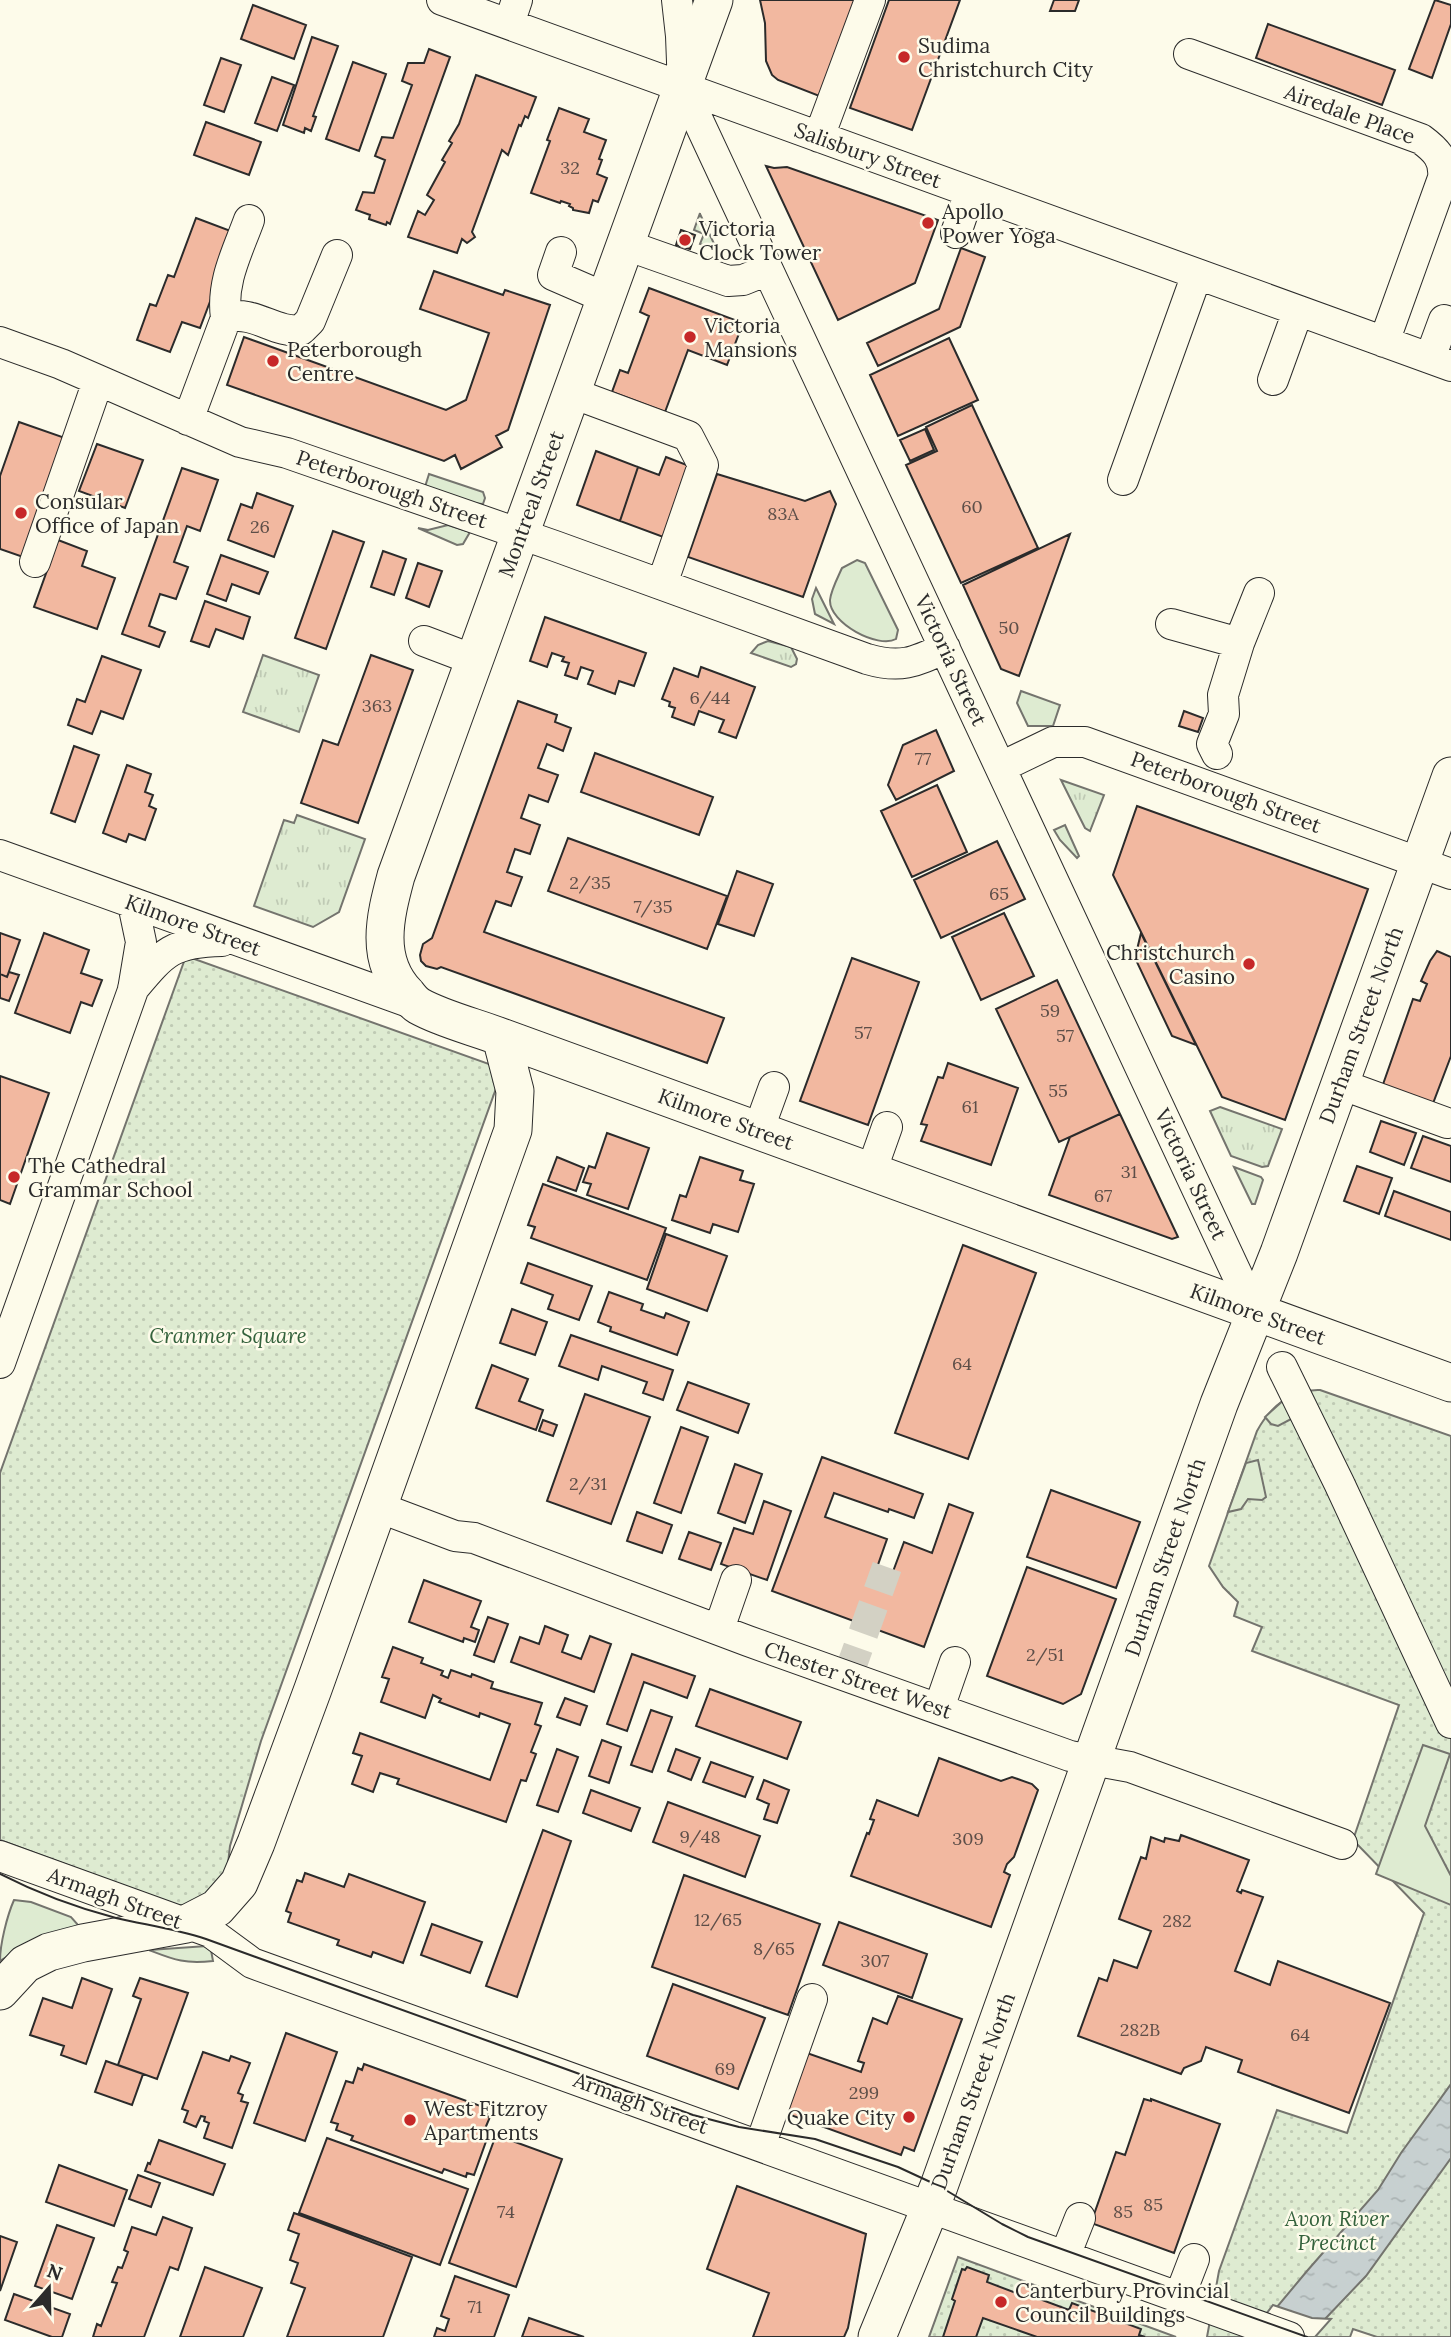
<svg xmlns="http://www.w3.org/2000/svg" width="1451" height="2337" viewBox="0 0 1451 2337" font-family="Lora,serif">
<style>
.grass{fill:url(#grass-tufts);stroke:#74746e;stroke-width:2}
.park{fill:url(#park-dots);stroke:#74746e;stroke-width:2}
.garden{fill:#deebd1;stroke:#74746e;stroke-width:2}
.water{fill:url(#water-ripples);stroke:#74746e;stroke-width:2}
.pier{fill:#fdfbea;stroke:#74746e;stroke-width:2}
.building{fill:#f2b8a0;stroke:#2b2b2b;stroke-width:2}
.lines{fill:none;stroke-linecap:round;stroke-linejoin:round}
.minor-tunnel{stroke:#d3d1c4;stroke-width:30;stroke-dasharray:30 15;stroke-linecap:butt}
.minor-casing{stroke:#2b2b2b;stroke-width:32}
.major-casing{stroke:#2b2b2b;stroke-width:39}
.minor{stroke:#fdfbea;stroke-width:30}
.major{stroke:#fdfbea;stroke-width:37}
.tram{stroke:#2b2b2b;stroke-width:2}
.poi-dot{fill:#c62828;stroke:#fdfbea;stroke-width:2.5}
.labels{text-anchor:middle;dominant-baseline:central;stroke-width:5;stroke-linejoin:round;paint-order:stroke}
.number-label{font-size:18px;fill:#5d4e48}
.poi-label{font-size:21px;fill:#2b2b2b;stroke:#fdfbea;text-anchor:start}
.street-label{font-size:21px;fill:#2b2b2b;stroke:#fdfbea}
.park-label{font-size:21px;font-style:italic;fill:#34623c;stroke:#fdfbea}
</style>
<defs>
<pattern id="grass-tufts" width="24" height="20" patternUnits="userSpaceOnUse" patternTransform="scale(1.75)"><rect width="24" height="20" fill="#deebd1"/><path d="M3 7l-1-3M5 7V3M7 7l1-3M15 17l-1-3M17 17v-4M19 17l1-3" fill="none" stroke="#bfcab4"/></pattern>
<pattern id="park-dots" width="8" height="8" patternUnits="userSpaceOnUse" patternTransform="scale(1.75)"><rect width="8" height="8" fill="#deebd1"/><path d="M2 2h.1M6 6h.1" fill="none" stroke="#bfcab4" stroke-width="1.8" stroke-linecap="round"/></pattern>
<pattern id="water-ripples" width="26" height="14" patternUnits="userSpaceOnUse" patternTransform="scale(1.75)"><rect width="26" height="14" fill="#c7d0d0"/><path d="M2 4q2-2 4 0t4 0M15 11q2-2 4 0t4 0" fill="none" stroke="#abb3b3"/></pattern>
</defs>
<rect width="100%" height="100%" fill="#fdfbea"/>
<path class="grass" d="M768,641L791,647L797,659L796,664L791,667L751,653L758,645Z
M263,655L319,675L299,732L243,712Z
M1061,780L1104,795L1090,831L1085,828Z
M297,815L365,839L339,912L313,927L254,906L284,820L294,823Z
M1220,1107L1282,1129L1268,1166L1262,1167L1231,1156L1210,1111Z"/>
<path class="park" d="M186,956L503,1069L261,1741L230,1846L226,1881L207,1906L175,1905L0,1840V1473Z
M1320,1390L1451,1436V2337H1377L1353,2329L1350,2337H1207L1219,2271L1277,2110L1347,2133L1424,1913L1353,1840L1399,1705L1252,1651L1262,1627L1234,1616L1238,1602L1223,1587L1209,1566L1257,1431C1270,1407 1291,1389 1320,1390Z
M958,2257L1176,2337H929Z"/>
<path class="garden" d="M700,213V214L717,250L700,244L704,234L694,230Z
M429,474L483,492L485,498L483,504L469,503L425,487Z
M448,525L470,532L463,544L457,545L418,528L428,530Z
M857,560L865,563L898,630L896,639C878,649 829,623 830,600C831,590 838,577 842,568Z
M816,588L834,624L815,614L812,599Z
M1021,691L1060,705L1053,726H1028L1017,703Z
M1065,825L1079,856L1077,858L1060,840L1054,830Z
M1234,1167L1261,1177L1263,1180L1255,1204H1252Z
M1286,1398L1295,1417L1278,1426L1271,1424L1265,1417Z
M1258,1460L1266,1497L1262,1500L1248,1499L1241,1509L1228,1512L1246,1463Z
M1423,1745L1450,1754L1425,1826L1451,1876V1905L1376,1874Z
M14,1900L31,1902L71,1917L79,1926L17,1951L0,1961C0,1944 7,1916 14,1900Z
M207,1946L211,1950L213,1961C184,1964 175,1960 149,1950Z"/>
<path class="water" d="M1451,2084V2158L1366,2276L1325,2319L1252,2337L1307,2271L1378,2190L1401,2153Z"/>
<path class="pier" d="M1273,2305L1312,2318L1331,2319L1315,2337H1248Z"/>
<path class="building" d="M760,0H863L827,99L778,80L772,75L766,61L765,23Z
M889,0H960L912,130L850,108Z
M1054,0H1079L1075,11H1050Z
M1435,0L1451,5V24L1432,78L1409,69Z
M253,5L306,25L294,59L241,39Z
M1268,24L1395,70L1382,105L1256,58Z
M312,37L338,46L313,116L316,117L311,131L305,128L304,133L283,125Z
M429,49L450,57L390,224L387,222L386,225L369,219L370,215L356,210L363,192L374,193L385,160L375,156L382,137L393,138L412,85L402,81L408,63H424Z
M221,58L241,65L224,112L204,105Z
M353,62L386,74L359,151L326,139Z
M476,75L536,97L528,118L525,116L521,126L519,125L508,155L502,150L472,232L475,237L467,243L462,239L457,253L408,237L418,211L425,215L434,200L427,195L445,162L442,160L452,143L449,141L459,124Z
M272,77L294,85L277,131L255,123Z
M559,108L589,119L584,132L606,140L599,159L602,160L597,174L607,178L598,202L593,200L589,213L573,210V208L569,206L570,204L561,201L560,203L531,193L550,141L547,140Z
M206,122L261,142L249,175L194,155Z
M766,166L774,168L787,167L938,220L915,283L838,320Z
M196,218L236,233L200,328L182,322L170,352L137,340L150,304L156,306L168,275L174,277Z
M681,230L695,235L690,249L676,245Z
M961,248L985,257L960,327L878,366L867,343L939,309Z
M434,271L503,295L505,290L550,305L508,430L496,436L502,447L461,469L455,455L444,461L227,385L244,337L446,410L466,400L489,333L420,309Z
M649,288L743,323L727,365L688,350L665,412L612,392L620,370L628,373L649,316L640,312Z
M949,338L978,400L898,436L870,375Z
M972,405L1038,548L961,583L906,465L937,451L926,427Z
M19,422L68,439L26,558L0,549V476Z
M925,429L934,450L910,461L900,440Z
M97,444L143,460L125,508L79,491Z
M596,451L638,467L620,521L577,505Z
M666,457L692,467L666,538L620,521L638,467L659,475Z
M182,468L218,480L200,531L187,526L174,562L188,567L176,599L160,594L149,626L165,632L159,647L122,634Z
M717,474L805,501L830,491L836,504L803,597L688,557Z
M257,493L293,506L274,557L228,540L241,504L252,508Z
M333,531L364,542L326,649L295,638Z
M1070,534L1019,676L1001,669L963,585Z
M58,540L87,551L82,566L115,578L97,629L34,607Z
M383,551L406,559L394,595L371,587Z
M221,555L268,572L259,594L232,584L226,601L207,594Z
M418,563L442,571L429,607L406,598Z
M205,601L250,617L243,639L216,629L209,647L191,641Z
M545,617L646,653L634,686L619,681L615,694L588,684L593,671L581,667L577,679L565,675L569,663L562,661L564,657L552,653L547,667L530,661Z
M371,655L413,670L358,823L301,803L323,740L338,745Z
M102,656L141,670L123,719L101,711L92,734L68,725L77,699L85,702Z
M701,667L755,687L736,738L719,732L724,720L699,711L694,725L672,717L675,708L669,706L670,702L662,699L674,668L698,677Z
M518,701L557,715L555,722L571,728L563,751L547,744L538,768L558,775L548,802L529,795L521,818L540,825L530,854L515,849L507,872L522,877L511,906L496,901L484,932L724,1018L707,1063L441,967L437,969L426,966L421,961L420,955L423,944L432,938Z
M1184,711L1203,718L1198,732L1179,726Z
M936,730L954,771L896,800L888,785L903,745Z
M74,746L99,755L75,822L51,813Z
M595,753L713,797L699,835L581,792Z
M127,765L151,774L145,792L153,795L149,806L156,809L145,840L129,834L126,842L103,833Z
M937,785L967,852L912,877L881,811Z
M1137,806L1368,889L1285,1120L1222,1097L1113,875Z
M568,838L727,896L707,949L548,891Z
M997,841L1025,899L941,938L914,880Z
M737,871L773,884L754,936L718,924Z
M1004,913L1034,976L981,1000L952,937Z
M0,933L20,940L7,977L0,974Z
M44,933L89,950L81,973L102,980L92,1006L81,1002L70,1033L15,1013Z
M1141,933L1196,1045L1172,1036L1135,958Z
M1437,951L1451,957V1056L1432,1106L1381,1090L1413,999L1420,1001L1427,984L1421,981L1430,961Z
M852,958L919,982L868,1125L800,1101Z
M9,972L19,975L9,1001L0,998V974L7,977Z
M1057,980L1120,1114L1059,1142L996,1009Z
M948,1063L1018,1088L991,1165L921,1141L927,1125L921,1124L938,1077L943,1078Z
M0,1076L49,1093L10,1204L0,1200Z
M1120,1114L1178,1237L1172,1239L1049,1195L1070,1137Z
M1381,1121L1416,1133L1404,1165L1370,1152Z
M607,1133L649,1148L628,1209L587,1195L591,1184L583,1182L589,1166L595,1168Z
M1423,1136L1451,1146V1182L1411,1168Z
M557,1157L584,1168L576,1191L548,1181Z
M700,1157L743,1171L740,1180L754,1184L738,1232L713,1224L710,1233L672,1220L680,1195L686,1197Z
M1357,1166L1392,1178L1379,1214L1344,1201Z
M543,1184L666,1228L647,1280L531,1238L535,1227L528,1225Z
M1394,1191L1451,1212V1240L1385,1216Z
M666,1234L727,1256L707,1311L647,1289Z
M963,1245L1036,1273L968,1459L895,1433Z
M528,1263L592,1286L579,1320L548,1309L553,1295L521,1283Z
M609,1292L643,1304L641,1310L664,1318L666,1313L689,1322L677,1355L610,1331L611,1327L598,1322Z
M512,1309L547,1322L535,1355L500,1343Z
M571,1335L673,1370L663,1400L643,1393L647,1382L602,1366L598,1380L559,1366Z
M492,1365L528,1379L519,1401L543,1410L536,1430L476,1408Z
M688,1382L749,1404L738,1433L677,1410Z
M585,1394L650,1417L611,1524L547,1501Z
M543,1420L557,1425L553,1436L539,1431Z
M681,1427L708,1437L681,1513L654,1503Z
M822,1457L923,1494L914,1518L889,1509L888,1512L834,1493L825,1517L887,1539L873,1579L888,1585L904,1542L932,1553L949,1504L973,1513L924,1647L772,1591Z
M735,1464L762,1474L745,1523L718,1513Z
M1051,1490L1140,1522L1116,1588L1027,1557Z
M764,1501L791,1511L767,1580L721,1564L734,1528L753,1534Z
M637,1512L672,1525L662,1553L627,1541Z
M689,1532L721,1543L711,1570L679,1559Z
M1027,1567L1116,1599L1081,1694L1063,1704L987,1676Z
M424,1580L481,1601L471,1627L479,1630L475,1642L464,1638L463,1642L409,1622Z
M488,1617L508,1624L494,1662L474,1655Z
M545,1626L568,1635L562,1652L581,1659L590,1636L611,1644L594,1692L511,1662L520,1637L539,1644Z
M393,1647L423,1658L421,1663L443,1671L441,1675L448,1678L451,1670L471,1677L472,1674L493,1682L491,1688L542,1703L535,1724L541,1726L531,1752L536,1754L526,1781L521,1780L506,1822L397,1784L399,1779L380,1773L373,1792L352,1784L362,1756L353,1753L360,1733L490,1780L510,1724L480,1713L479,1717L439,1702L441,1699L433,1695L425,1718L381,1702L389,1679L382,1677Z
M632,1654L695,1676L687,1698L644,1682L627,1731L607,1724Z
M710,1689L801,1722L787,1759L696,1726Z
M565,1698L587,1706L580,1725L557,1717Z
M651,1710L672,1717L652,1772L631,1765Z
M602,1740L621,1747L609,1783L589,1776Z
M557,1749L578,1757L558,1812L537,1805Z
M676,1749L700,1758L691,1780L668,1771Z
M939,1758L1001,1781L1012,1777L1032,1784L1038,1790L1014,1857L1007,1864L1004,1872L1010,1875L991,1927L851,1876L867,1833L869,1834L874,1820L870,1819L877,1800L918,1816Z
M711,1762L753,1777L745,1797L703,1782Z
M764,1780L789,1790L777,1823L764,1819L769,1804L757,1799Z
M591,1790L640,1808L631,1831L583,1813Z
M668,1802L760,1836L745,1877L653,1842Z
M543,1830L571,1841L517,1997L486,1986Z
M1181,1835L1249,1860L1237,1891L1241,1893L1242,1890L1263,1897L1235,1971L1270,1985L1278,1961L1390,2003L1349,2113L1238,2072L1242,2060L1206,2047L1201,2061L1184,2068L1181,2074L1078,2036L1099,1978L1107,1981L1114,1960L1137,1968L1151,1931L1119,1919L1141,1857L1146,1859L1151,1837L1164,1842L1165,1838L1179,1841Z
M305,1873L344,1887L349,1874L425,1902L403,1963L373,1952L371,1957L337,1945L339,1940L288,1922L291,1913L286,1911L297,1880L302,1882Z
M684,1875L820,1924L788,2015L652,1967Z
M839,1922L927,1954L912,1998L823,1965Z
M432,1924L482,1942L470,1973L421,1955Z
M82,1978L112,1989L86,2064L61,2055L64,2046L30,2035L43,1998L72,2008Z
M140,1978L188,1993L157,2079L118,2065L141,1999L133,1996Z
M673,1984L765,2018L738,2089L647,2056Z
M898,1996L962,2019L914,2151L904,2147L901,2155L785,2113L807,2053L861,2072L864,2063L858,2061L873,2018L887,2024Z
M286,2033L337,2052L305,2141L254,2123Z
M203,2052L229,2061L231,2056L250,2063L238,2093L243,2095L241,2101L248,2103L232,2148L204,2138L209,2123L204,2121L205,2117L201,2116L196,2127L184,2122L188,2111L182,2109Z
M106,2061L143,2074L132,2105L95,2092Z
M364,2064L489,2109L486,2116L490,2117L484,2131L489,2133L474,2175L467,2173L466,2177L444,2169L442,2173L351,2140L353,2136L336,2130L338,2124L331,2122L346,2081L353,2083L358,2068L362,2070Z
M1144,2099L1151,2101V2099L1220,2124L1174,2253L1091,2223L1116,2152L1125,2155Z
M496,2135L562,2159L516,2287L449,2263Z
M327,2138L468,2189L440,2265L299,2213Z
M159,2140L225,2164L213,2195L145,2171L148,2163L150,2164Z
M59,2165L127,2190L114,2226L46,2202Z
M138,2175L160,2183L151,2207L129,2199Z
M737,2186L866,2234L848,2328L844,2337H753L769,2293L707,2269Z
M294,2213L412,2257L383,2337H287L305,2288L291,2283L298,2263L290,2260L299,2234L288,2230Z
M163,2217L192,2228L178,2270L170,2267L144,2337H93L97,2324L101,2326L117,2283L112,2282L118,2267L122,2268L128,2252L124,2250L132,2227L156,2235Z
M57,2225L94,2238L72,2299L35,2286Z
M0,2236L17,2242L0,2291Z
M205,2267L262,2288L243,2337H180Z
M967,2267L989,2275L987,2282L1016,2293L1021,2282L1038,2288L1034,2297L1069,2310L1072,2303L1141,2329L1139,2335L1145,2337H1037L983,2318L976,2337H943L955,2301L952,2299L962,2269L965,2270Z
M455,2276L509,2295L494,2337H434L437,2328L445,2331L449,2319L441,2316Z
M14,2294L70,2314L62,2337H52L5,2320Z
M529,2318L584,2337H522Z"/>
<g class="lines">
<path class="minor-tunnel" d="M848,1676L887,1567"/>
<defs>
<path id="minor" d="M442,0L1451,366
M677,0L681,36L683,88L1255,1313
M509,24L517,0
M1189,54L1421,139C1436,150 1445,159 1443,178L1384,342
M819,137L870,0
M956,233L970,192
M626,245L728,281L743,280L768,270
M561,252L553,275L606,298
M226,318C221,282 237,253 249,220
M0,342L61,364L240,442L287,453L555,546L867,659C901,669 915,662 945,648
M1430,358L1444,320
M1273,380L1298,311
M572,393L688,436L703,465L662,584
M188,420L226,318C253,309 275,334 301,330L310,321L337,255
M1123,480L1197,274
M35,562L98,381
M1171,624L1239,643L1223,695L1224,714L1212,744L1217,754
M424,641L474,660
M1239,643L1259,593
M1001,767L1053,742H1085L1451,874
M0,855L417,1005
M133,989C164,952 172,942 222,941
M1340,1084L1447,1123
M758,1131L774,1087
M871,1172L887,1127
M0,1363L133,990L141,942L133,904
M1282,1367L1339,1483L1451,1723
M378,1507L455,1536L474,1538L748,1641L1070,1756L1130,1767L1342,1844
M719,1629L736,1580
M939,1708L955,1662
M0,1856L210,1932L252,1963L1289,2337
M760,2146L812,1999
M1065,2256L1080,2218
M1179,2298L1194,2259"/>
<path id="major" d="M714,0L396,876C385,917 374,960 407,994C410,998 414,1003 419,1006C442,1019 475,1027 501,1037L1451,1383
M0,1991L25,1964L49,1952L83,1943L186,1924L217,1908L239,1883L256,1843L313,1689L513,1130L515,1091L501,1037
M877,2337L939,2186L1219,1404L1279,1253L1451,776"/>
</defs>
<use href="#minor" class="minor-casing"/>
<use href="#major" class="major-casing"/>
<use href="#minor" class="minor"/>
<use href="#major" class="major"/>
<path class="tram" d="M0,1874C35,1892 77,1908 116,1918C146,1925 176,1929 206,1939L693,2115L739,2127L815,2139L898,2167L939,2186L1002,2224L1028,2237L1307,2337"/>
</g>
<g class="poi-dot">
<circle cx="904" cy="57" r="7"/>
<circle cx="928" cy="223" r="7"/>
<circle cx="685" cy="240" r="7"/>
<circle cx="690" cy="337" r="7"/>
<circle cx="273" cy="361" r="7"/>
<circle cx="21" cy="513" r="7"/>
<circle cx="1249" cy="964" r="7"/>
<circle cx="14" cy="1177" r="7"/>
<circle cx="909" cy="2117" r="7"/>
<circle cx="410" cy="2120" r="7"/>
<circle cx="1001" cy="2302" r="7"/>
</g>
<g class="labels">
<g class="number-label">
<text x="570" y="167">32</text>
<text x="972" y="506">60</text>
<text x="783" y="513">83A</text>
<text x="260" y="526">26</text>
<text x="1009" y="627">50</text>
<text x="710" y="697">6/44</text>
<text x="377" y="705">363</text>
<text x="923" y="758">77</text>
<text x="590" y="882">2/35</text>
<text x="999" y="893">65</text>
<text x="653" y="906">7/35</text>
<text x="1050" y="1010">59</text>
<text x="863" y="1032">57</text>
<text x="1065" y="1035">57</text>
<text x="1058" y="1090">55</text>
<text x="970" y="1106">61</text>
<text x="1129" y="1171">31</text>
<text x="1103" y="1195">67</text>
<text x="962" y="1363">64</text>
<text x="588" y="1483">2/31</text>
<text x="1045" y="1654">2/51</text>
<text x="700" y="1836">9/48</text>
<text x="968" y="1838">309</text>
<text x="718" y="1919">12/65</text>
<text x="1177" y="1920">282</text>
<text x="774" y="1948">8/65</text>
<text x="875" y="1960">307</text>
<text x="1140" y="2029">282B</text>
<text x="1300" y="2034">64</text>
<text x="725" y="2068">69</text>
<text x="864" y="2092">299</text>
<text x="1153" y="2204">85</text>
<text x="506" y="2211">74</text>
<text x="1123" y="2211">85</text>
<text x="475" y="2306">71</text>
</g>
<g class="poi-label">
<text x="918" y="45">Sudima<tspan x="918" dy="24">Christchurch City</tspan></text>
<text x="942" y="211">Apollo<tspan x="942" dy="24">Power Yoga</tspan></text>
<text x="699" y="228">Victoria<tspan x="699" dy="24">Clock Tower</tspan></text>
<text x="704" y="325">Victoria<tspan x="704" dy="24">Mansions</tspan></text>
<text x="287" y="349">Peterborough<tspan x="287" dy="24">Centre</tspan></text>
<text x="35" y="501">Consular<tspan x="35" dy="24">Office of Japan</tspan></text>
<text x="1235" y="952" text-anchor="end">Christchurch<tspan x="1235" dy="24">Casino</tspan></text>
<text x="28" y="1165">The Cathedral<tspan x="28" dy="24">Grammar School</tspan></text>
<text x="424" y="2108">West Fitzroy<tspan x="424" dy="24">Apartments</tspan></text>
<text x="895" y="2117" text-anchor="end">Quake City</text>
<text x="1015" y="2290">Canterbury Provincial<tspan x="1015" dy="24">Council Buildings</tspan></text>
</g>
<g class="street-label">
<text transform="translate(1350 114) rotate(20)">Airedale Place</text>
<text transform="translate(868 155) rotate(20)">Salisbury Street</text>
<text transform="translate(392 489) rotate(19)">Peterborough Street</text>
<text transform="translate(531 504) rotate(-70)">Montreal Street</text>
<text transform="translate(951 660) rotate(65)">Victoria Street</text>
<text transform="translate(1226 792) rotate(20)">Peterborough Street</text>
<text transform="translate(193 925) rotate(20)">Kilmore Street</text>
<text transform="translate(1361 1025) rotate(-70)">Durham Street North</text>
<text transform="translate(726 1119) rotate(20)">Kilmore Street</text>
<text transform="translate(1191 1174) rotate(65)">Victoria Street</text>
<text transform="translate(1258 1314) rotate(20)">Kilmore Street</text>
<text transform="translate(1165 1557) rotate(-71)">Durham Street North</text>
<text transform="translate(858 1680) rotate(19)">Chester Street West</text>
<text transform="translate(115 1898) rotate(20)">Armagh Street</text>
<text transform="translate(973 2091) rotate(-70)">Durham Street North</text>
<text transform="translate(641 2103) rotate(20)">Armagh Street</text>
</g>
<g class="park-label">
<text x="228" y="1335">Cranmer Square</text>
<text x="1337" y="2218">Avon River<tspan x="1337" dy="24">Precinct</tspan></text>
</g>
</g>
<g transform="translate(49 2288) rotate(20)" stroke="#fdfbea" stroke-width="5" paint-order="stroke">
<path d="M0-5L12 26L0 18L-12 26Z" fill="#2b2b2b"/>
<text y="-10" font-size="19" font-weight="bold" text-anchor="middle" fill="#2b2b2b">N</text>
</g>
</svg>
